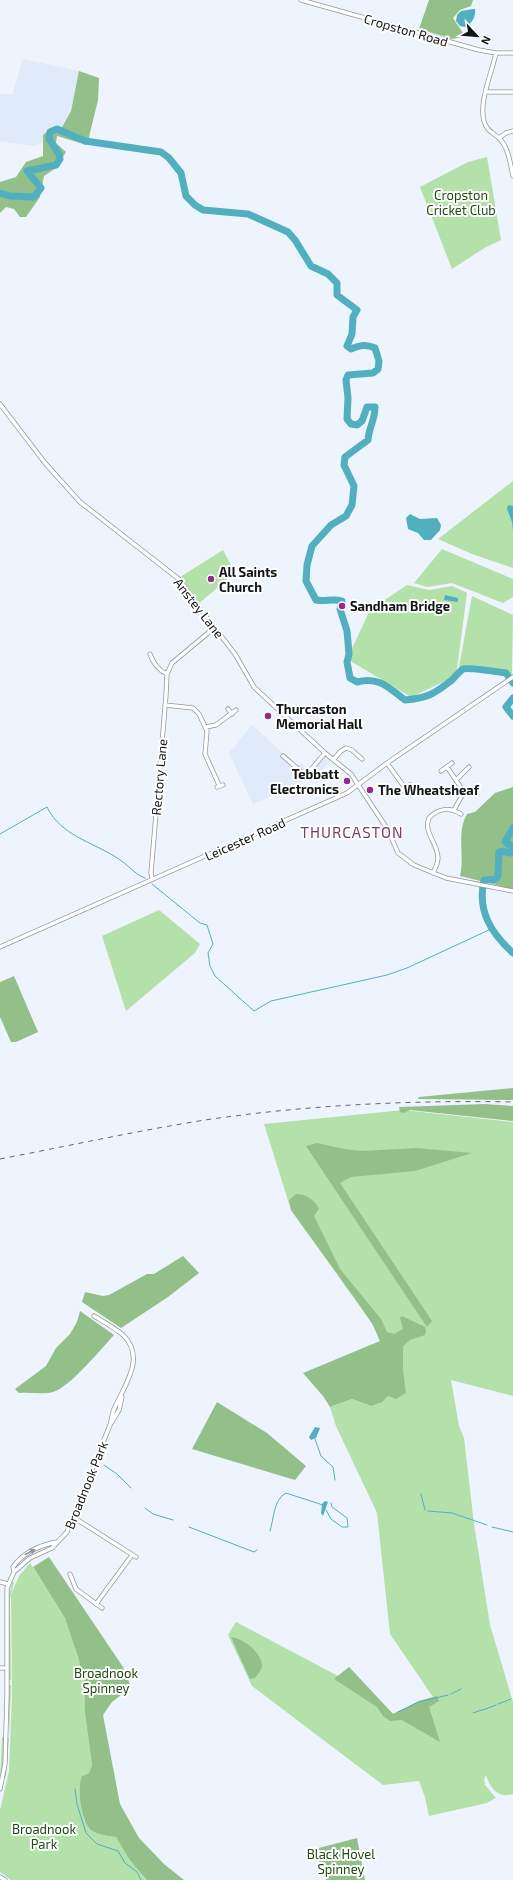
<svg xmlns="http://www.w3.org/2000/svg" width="513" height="1880" viewBox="0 0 513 1880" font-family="'Exo 2',sans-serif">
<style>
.built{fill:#dfeafa}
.green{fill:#b4e0aa}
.forest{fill:#92c088}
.water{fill:#51afc0}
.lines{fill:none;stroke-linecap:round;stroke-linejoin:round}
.stream{stroke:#51afc0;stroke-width:1}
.river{stroke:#51afc0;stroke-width:7}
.minor-casing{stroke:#90979f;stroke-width:5}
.minor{stroke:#fff;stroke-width:3.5}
.rail{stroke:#63676c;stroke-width:1;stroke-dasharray:5 5;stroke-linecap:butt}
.oneway{fill:#949597}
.poi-dot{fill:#962889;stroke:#fff;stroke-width:1.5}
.labels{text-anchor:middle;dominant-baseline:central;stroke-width:4;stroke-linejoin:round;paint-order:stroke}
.street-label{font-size:13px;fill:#121417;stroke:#fff}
.park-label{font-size:13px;fill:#1e4a13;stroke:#fff}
.poi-label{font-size:13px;font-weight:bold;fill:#121417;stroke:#fff;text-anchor:start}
.quarter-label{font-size:15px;letter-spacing:1px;fill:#77406e;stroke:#fff}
</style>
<rect width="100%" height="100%" fill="#edf4fd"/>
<path class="built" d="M23,59L79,71L71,111L61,129L43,135V142L34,146L0,141V94L12,95Z
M252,725L298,767L301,763L308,770L322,754L330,761L319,774L253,804L229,753Z"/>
<path class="green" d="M487,157L501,240L486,247L452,269L420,187L468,162Z
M513,481V568L472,554L438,539Z
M442,549L513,579V597L503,603L452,583L427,587L414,583Z
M223,550L235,573L198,604L180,577Z
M407,585L429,590L452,586L467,593L456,676L411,697L347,659L370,610Z
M472,596L513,615L512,674L485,669L459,667Z
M159,910L200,944L195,953L126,1011L102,936Z
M403,1110L513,1122V1396L451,1380L459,1426L464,1438L474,1524L490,1625L513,1702V1794C498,1799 490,1788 486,1775L484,1779L485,1785L496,1798L487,1803L429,1816L425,1797L419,1781L383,1785L252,1686L228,1635L236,1622L338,1676L349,1667L393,1714L419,1701L433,1697L390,1634L377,1513L336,1426L330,1407L352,1399L371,1406L388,1360L373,1325L291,1210L264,1124Z
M30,1563L65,1618L72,1637L84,1680L85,1713L92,1765L89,1773L82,1776C80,1790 79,1821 91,1830C98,1835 108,1836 116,1837L147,1880H11L0,1872V1810L9,1771L12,1695L11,1595L19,1576Z
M12,1582H14L10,1599L11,1680H9L8,1599Z
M9,1685H11V1691L9,1735Z
M2,1737H4L3,1765L0,1781Z
M8,1738H9L6,1778L5,1776Z"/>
<path class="forest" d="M429,0H473L471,6L460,10L453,18L463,33L461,37L452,39L419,29Z
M79,71L99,78L98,100L87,145L57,136L56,143L66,152L56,168L44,176L40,197L26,217H20L14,209L6,207L0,213V182L16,177L26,162L43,156V135L53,127L61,129L71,111Z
M513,787V889L460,876C465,856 456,833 467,814L475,812L495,793Z
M14,976L38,1032L16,1042H11L0,1017V982Z
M513,1088V1100L418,1099L419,1097Z
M485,1104L513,1106V1121L410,1110L404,1113L400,1112L399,1107Z
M317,1143L344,1149L362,1151L416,1148L472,1153L415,1171L351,1177L340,1183L432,1321L427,1327L306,1146Z
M296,1194C306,1194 315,1200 319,1209L314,1216L340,1269L381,1319L387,1332L394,1334L403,1329L400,1318L402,1316L425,1327L426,1331L425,1335L410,1340L403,1346V1370L406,1393L396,1399L388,1396L382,1402L371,1406L352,1399L330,1407L323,1396L303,1373L380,1341L373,1325L359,1304L291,1210L289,1200Z
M183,1256L199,1273L168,1297L121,1328L82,1302L85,1292L103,1296L109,1295L147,1274H154Z
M80,1311L114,1335C102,1348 69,1388 53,1392C42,1395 30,1392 19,1393L15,1389L46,1366L56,1348L70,1334L77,1322Z
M217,1402L267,1433L306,1466L295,1480L192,1449Z
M49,1557L123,1667L131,1687L112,1702L103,1715L120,1804L139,1838L164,1864L184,1880H147L130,1860L116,1837C108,1836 98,1835 91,1830C81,1822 77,1788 82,1776L89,1773L92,1765L85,1713L84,1680L77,1654L65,1618L33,1567Z
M231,1637C242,1638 260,1651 262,1664C263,1669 258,1674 255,1678L250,1679Z
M349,1667L393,1714L419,1701L437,1696L439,1701L429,1707L440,1742L402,1720L390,1721L383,1716L377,1707L334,1679Z
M357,1838L365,1880H326L315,1849Z"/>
<path class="water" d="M473,9H475C476,17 472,23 465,27L460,26L456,21L457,15L461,11Z
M508,505L513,506V531L512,522L507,509Z
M410,514L420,519L437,518L441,525L440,530L431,540H424L418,533L408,529L406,518Z
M445,595L458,598V602L444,600Z
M315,1427L320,1428L316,1438L311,1440L309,1437Z
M325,1501L328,1502L323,1516L321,1513L322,1504Z"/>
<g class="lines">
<path class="stream" d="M0,834L47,807C62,838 98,843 123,862C131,868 136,875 145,878
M152,884L200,923L207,925L213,944L208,953L210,966L215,976L254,1011L271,1001L387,975L407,968L491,929
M315,1439L321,1456L333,1467L335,1480
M104,1465L117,1474L131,1488
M421,1494L425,1510
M145,1508L153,1514L173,1520
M326,1510L331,1519L342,1527H348L347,1518L332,1507L331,1503
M428,1511L452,1513L487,1525
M189,1527L254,1552L257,1550
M492,1527L513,1532
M270,1531C274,1519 273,1500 286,1493L323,1505
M451,1694L461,1689
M498,1704L511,1699
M483,1710L496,1705
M398,1712L419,1702L448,1695
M473,1713L482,1710
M75,1789L77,1804L86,1833L97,1844L118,1851L125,1863L137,1872L141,1880"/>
<path class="river" d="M0,193L10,196L34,197L41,188L27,171L56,165L60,159L59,154L49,139L50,132L57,129L85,141L161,152L169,158L181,173L186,196L195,205L203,210L248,214L288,232L295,240L311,266L328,274L337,283V295L357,310L353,317L352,334L347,346L351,349C360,345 366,344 375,348L379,361L378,369L373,373L348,375L346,380L348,398L347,419L351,424L357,425L362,421L367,407H375C375,421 369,426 368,440L345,457L344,465L354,486L352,505L346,516L331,525L312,546L307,565L306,581L316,600C325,602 333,598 342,601L340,609L347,631L349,654L347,662L350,678L357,682C379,676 389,688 405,700C428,698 434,694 452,680C455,677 459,672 463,669C468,667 499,672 506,673L513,683
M513,698L506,707L513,716
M513,828L505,842L513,847L512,851L510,853L502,851L499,852L498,876L496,879L484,880C477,911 491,933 513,953"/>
<defs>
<path id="minor" d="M301,0L479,50L496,53H513
M496,53C492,73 476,107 486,126C489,132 495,134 499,138C509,148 510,163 513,176
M486,92H513
M499,138L506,133L513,131
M0,404L45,463L80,502L180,580L191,597L235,654L254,687L325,753L351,774L388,830L398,853L414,865L446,878L513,891
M150,654C153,663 158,670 167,674
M165,705L193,708L199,714L207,731L205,754L219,785
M228,709L232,714
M206,727L216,725L236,710
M283,756L304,774L308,773L325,753
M334,759L341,751L346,748L352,750L362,759
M387,763L405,788L410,785
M447,767L464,792L454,810
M441,771L452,763
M457,779L469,767
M217,787L223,785
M400,792L405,788
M433,873C435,869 438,863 438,858C438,844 423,832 429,818C438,808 450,807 461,814
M152,879L151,873L166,695L167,674L172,663L214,628
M0,947L347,793L387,763L513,677
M112,1422L119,1410L122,1397
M73,1517L136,1557
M14,1572L30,1558L52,1548L67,1532L110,1425C112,1419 112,1412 115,1407C125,1385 146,1357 123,1335C115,1328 104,1322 94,1316
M70,1574L76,1589L102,1608
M0,1582L8,1584
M96,1604L132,1555
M0,1668H7
M0,1789L5,1764L7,1695V1588L14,1572L13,1567C23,1553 40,1545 57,1542
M0,1877L5,1880"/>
</defs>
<use href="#minor" class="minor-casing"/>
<use href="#minor" class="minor"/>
<path class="rail" d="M0,1159C68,1146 136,1131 205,1120C307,1105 410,1100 513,1102"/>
</g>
<defs><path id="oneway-solid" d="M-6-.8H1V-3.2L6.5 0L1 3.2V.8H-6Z"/></defs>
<use class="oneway" href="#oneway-solid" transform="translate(30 1552) rotate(-28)"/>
<g class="poi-dot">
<circle cx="211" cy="579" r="4"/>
<circle cx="342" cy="606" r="4"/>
<circle cx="268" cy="716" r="4"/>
<circle cx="347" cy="781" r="4"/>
<circle cx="370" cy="790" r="4"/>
</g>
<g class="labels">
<g class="street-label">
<text transform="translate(406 30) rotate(16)">Cropston Road</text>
<text transform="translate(199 608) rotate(52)">Anstey Lane</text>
<text transform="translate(159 777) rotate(-85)">Rectory Lane</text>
<text transform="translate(245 839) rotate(-24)">Leicester Road</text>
<text transform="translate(86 1485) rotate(-68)">Broadnook Park</text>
</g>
<g class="park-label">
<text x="461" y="195">Cropston<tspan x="461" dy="15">Cricket Club</tspan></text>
<text x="106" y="1673">Broadnook<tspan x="106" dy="15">Spinney</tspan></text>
<text x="44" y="1829">Broadnook<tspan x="44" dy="15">Park</tspan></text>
<text x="341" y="1854">Black Hovel<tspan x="341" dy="15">Spinney</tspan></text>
</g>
<g class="poi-label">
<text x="219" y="572">All Saints<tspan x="219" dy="15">Church</tspan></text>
<text x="350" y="606">Sandham Bridge</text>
<text x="276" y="709">Thurcaston<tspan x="276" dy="15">Memorial Hall</tspan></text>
<text x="339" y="774" text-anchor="end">Tebbatt<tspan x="339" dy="15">Electronics</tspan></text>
<text x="378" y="790">The Wheatsheaf</text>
</g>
<g class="quarter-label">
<text x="352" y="832">THURCASTON</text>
</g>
</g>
<g transform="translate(477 36) rotate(116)" stroke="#ffffff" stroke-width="3" paint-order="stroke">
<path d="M0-3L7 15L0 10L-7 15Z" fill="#121417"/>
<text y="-6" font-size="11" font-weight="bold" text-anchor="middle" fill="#121417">N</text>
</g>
</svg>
